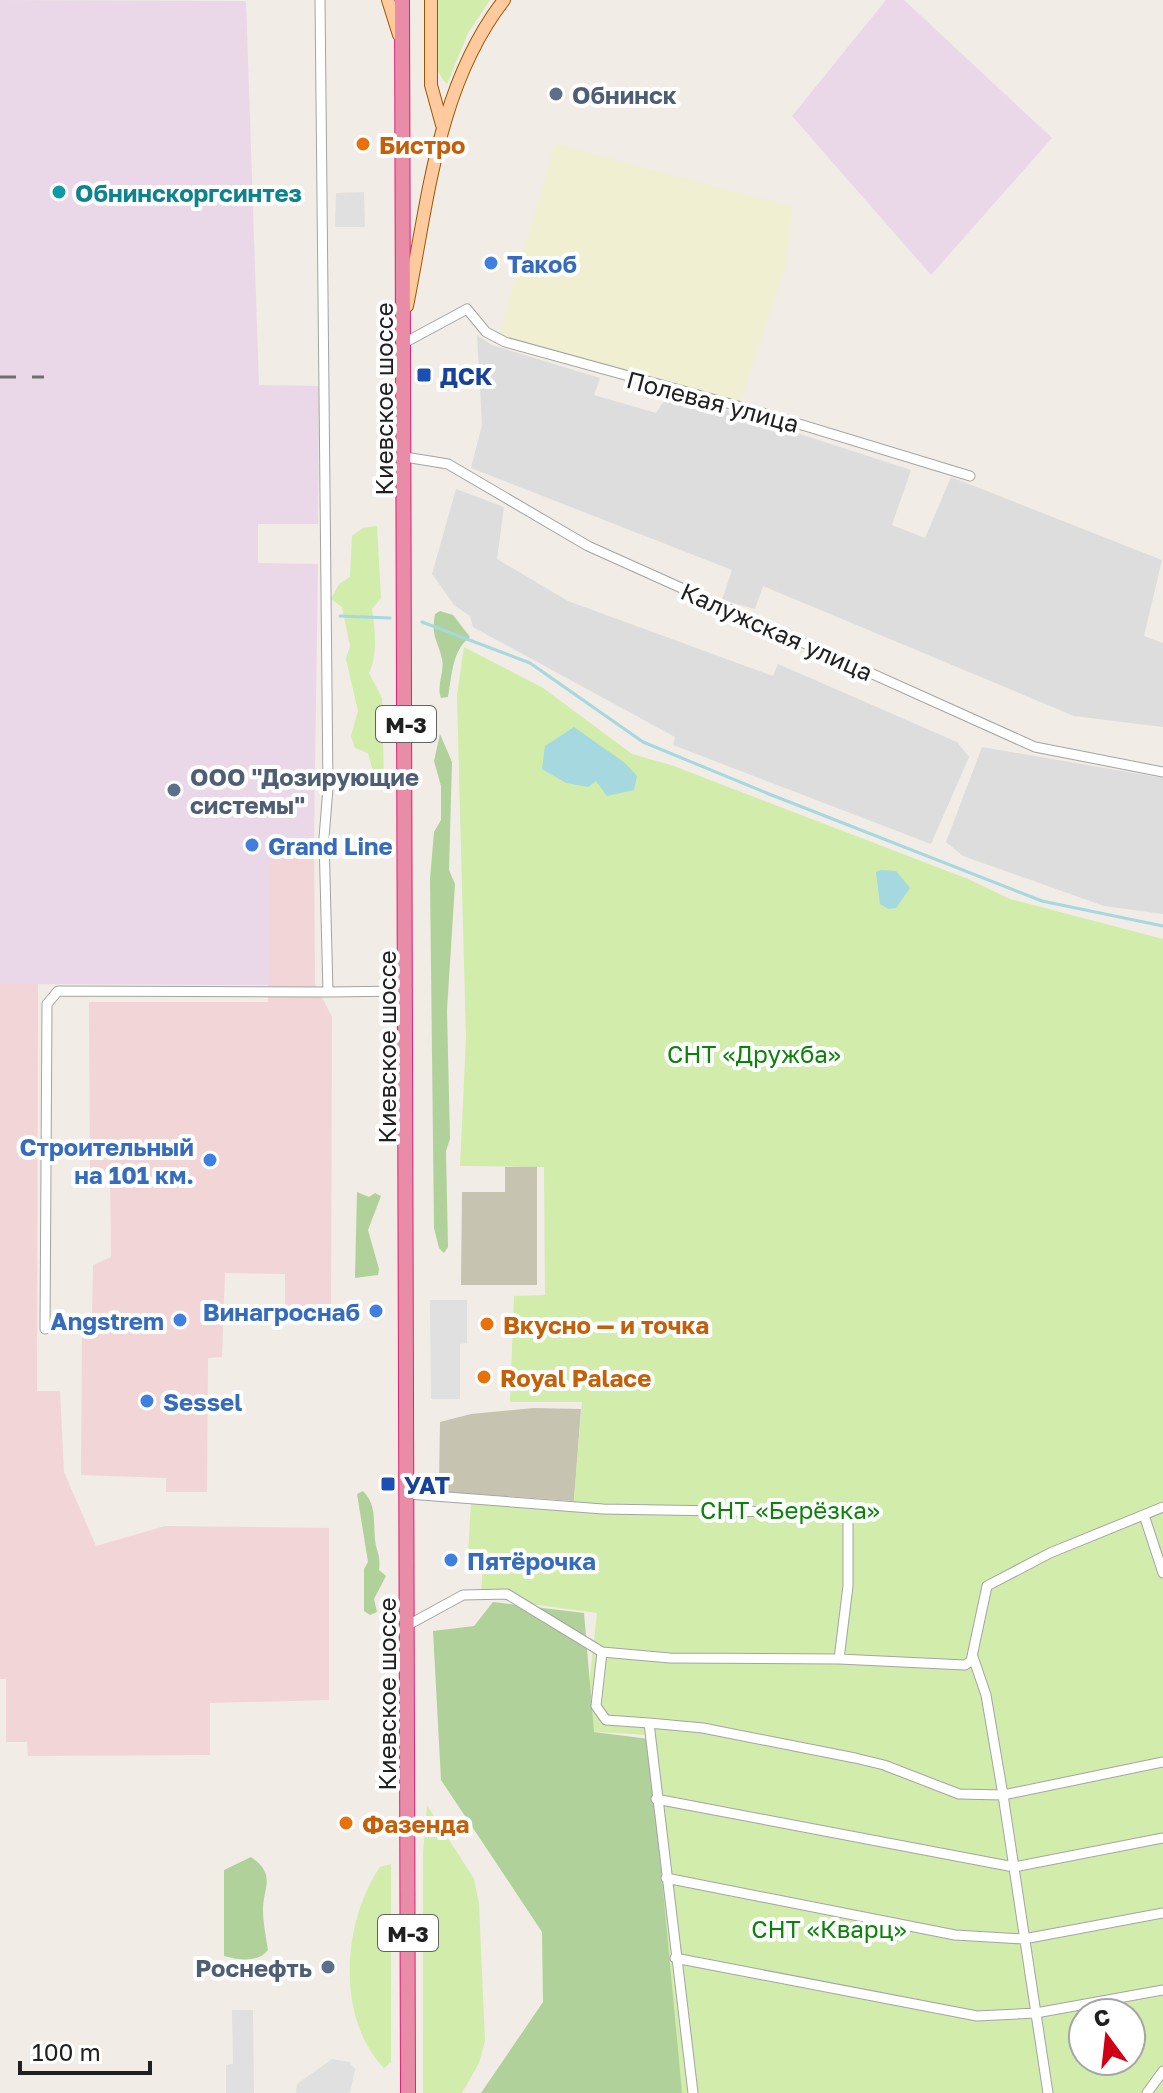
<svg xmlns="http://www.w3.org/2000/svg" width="1163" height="2093" viewBox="0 0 1163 2093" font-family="'Golos Text',sans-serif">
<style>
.residential{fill:#dedddd}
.commercial{fill:#f2d5d7}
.industrial{fill:#ead8e8}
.construction{fill:#c6c3b1}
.farmland{fill:#f0efd1}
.grass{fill:#d1ecab;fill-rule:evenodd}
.forest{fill:#b0d19a}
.parking{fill:#e0e0e0}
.water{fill:#a6d8df}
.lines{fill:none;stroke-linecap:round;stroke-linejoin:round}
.stream{stroke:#a6d8df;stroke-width:3}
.minor-casing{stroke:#a4a4a4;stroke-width:11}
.major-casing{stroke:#9c5800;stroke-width:14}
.highway-casing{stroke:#df2277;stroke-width:16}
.minor{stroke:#fff;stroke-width:9}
.major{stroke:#feca9e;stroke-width:12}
.highway{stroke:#e98ca7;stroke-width:14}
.rail{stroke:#6e6e6e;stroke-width:3;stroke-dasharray:16 16;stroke-linecap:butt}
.service-dot{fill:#5c6f8a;stroke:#fff;stroke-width:3}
.food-dot{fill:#e8710a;stroke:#fff;stroke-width:3}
.culture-dot{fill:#0f9aa8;stroke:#fff;stroke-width:3}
.shop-dot{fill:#3f7fe0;stroke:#fff;stroke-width:3}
.transit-dot{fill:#1a4fb4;stroke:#fff;stroke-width:3}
.labels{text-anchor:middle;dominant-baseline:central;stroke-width:8;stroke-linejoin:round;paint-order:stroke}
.shield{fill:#fff;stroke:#636363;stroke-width:2}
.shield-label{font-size:22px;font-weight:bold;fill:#202020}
.service-label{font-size:24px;font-weight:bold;fill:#4e5e75;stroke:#fff;text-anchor:start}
.food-label{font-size:24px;font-weight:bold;fill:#c56008;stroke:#fff;text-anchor:start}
.culture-label{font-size:24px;font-weight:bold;fill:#0d838f;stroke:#fff;text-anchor:start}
.shop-label{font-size:24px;font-weight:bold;fill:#366cbe;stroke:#fff;text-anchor:start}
.transit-label{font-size:24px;font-weight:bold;fill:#164399;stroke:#fff;text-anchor:start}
.street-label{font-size:24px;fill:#202020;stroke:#fff}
.park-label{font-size:24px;fill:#0b8309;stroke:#fff}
</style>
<rect width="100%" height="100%" fill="#f1ece6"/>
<path class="residential" d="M477,335L492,345L600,378L594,395L656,413L670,392L911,470L892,525L925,538L951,477L1162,560L1144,636L1163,643V727L1074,716L763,586L755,609L722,600L732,570L471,468L482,425Z
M456,489L504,507L497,559L568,601L773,676L778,664L957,742L969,757L931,844L673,745L675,737L473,627L470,616L454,605L432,574Z
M982,747L1163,778V914L1104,906L963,856L946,842Z"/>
<path class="commercial" d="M269,842H314L315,984L332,1017L331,1320L285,1319V1274L225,1273L222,1357L208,1358L207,1492H166V1478L81,1475L82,1325L92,1322L93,1265L111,1257L110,1174H90L89,1002H268Z
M38,983L37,1391H60L64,1472L96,1546L165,1526L329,1528V1700L210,1703V1755L28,1756L27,1742H6V1679H0V984Z"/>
<path class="industrial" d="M0,0L246,1L259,385L319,386L318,524H258V563L318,564L314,842H269V985L0,984Z
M886,0H904L1052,138L931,275L792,116Z"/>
<path class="construction" d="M537,1166V1285H461L462,1192H505V1167Z
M534,1408L581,1409L574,1501L446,1492L439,1484L440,1422L471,1414Z"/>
<path class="farmland" d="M555,144L792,207L787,261L740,404L499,335Z"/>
<path class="grass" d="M436,0H490L468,33L447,84C427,67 435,24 436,0Z
M377,526L381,598L372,609C375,630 378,654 369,673L382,698L384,782L374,775L368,753L355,748L351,736L358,711L346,659L350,646L342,607L331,599L339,584L350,577L352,536L363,528Z
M464,647L543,688L632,754L671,765L968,879L1010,899L1163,939V2093H679L647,1735L584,1731L597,1613L481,1597L483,1559L468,1555L471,1502L573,1510L582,1402H510L514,1296L545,1295L544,1167L460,1166L466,1039L457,696ZM1083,2013H1131V2061H1083Z
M427,1805L474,1879L479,1904L485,2041L479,2063L462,2093H423V1853Z
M391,1864V2062L384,2068C335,2017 343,1921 380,1867Z"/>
<path class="forest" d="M440,611L453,615L470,637C452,650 452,676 448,697L441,698C436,685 445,672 442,659C437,638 431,637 435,614Z
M440,734L452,762L449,870L455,884L447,1010L450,1139L446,1151L448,1247L444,1253L439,1248L434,1228L430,879L434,832L441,820V786L434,761Z
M357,1192L369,1197L375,1193L381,1196L368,1230L379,1269L378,1275L355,1278Z
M363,1491C377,1505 373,1522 375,1539C376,1552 381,1554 379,1570L386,1576L374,1599L377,1612L370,1615L364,1611V1569L368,1562L357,1494Z
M493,1602L584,1613L594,1732L649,1739L682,2093H481L543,2002L542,1932L441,1780L433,1631L474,1626Z
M251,1857C277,1875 263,1887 263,1910C263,1922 266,1937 268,1950C258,1963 239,1960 224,1956V1870Z"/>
<path class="parking" d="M364,192L365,227H335L336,193Z
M430,1300H467V1343L460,1344V1399H431Z
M232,2010H253L254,2093H226V2065L233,2064Z
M332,2059L349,2062L355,2069L350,2093H296L297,2084Z"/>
<path class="water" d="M574,727L625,763L637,776L634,790L607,796L596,781L588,787L566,783L542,769L545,746Z
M881,870L896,871L910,888L896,908L888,909L880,904L876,872Z"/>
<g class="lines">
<path class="stream" d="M340,616L390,618
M422,622L530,663L643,742L769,794L1042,901L1163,926"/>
<defs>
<path id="minor" d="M320,0L328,788L324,838L328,992L407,991
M404,343L467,309L486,332L505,342L756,411L970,476
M405,457L448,464L588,546L1035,747L1163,772
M45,1329L47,1004L58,991L328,992
M408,1494L603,1509L848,1513V1586L839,1659L965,1665L971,1661L987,1586L1050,1553L1163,1507
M1144,1515L1163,1573
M408,1625L463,1595L507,1594L602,1652L670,1658L839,1659
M602,1652L596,1706L606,1720L649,1723L693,2093
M649,1723L703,1728L855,1758L884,1765L959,1794L1003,1795L986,1695L973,1657
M656,1799L1014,1867L1163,1838
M666,1878L955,1935L1024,1939L1163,1913
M675,1958L977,2016L1036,2013L1163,1990
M1048,2093L1003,1795L1163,1762
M1147,2093L1163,2071"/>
<path id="major" d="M388,0L399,35
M431,0V85L442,125
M407,306C428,202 437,86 504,0"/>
<path id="highway" d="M402,0L408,2093"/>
</defs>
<use href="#minor" class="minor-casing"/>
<use href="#major" class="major-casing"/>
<use href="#highway" class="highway-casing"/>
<use href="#minor" class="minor"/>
<use href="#major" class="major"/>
<use href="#highway" class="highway"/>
<path class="rail" d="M0,377H44"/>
</g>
<g class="service-dot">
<circle cx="556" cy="94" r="8"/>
<circle cx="174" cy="790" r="8"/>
<circle cx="328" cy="1967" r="8"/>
</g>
<g class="food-dot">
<circle cx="363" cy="144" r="8"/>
<circle cx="487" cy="1324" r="8"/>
<circle cx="484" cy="1377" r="8"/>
<circle cx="346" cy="1823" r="8"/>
</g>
<circle class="culture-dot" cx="59" cy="192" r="8"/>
<g class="shop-dot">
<circle cx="491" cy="263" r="8"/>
<circle cx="252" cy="845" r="8"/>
<circle cx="210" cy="1160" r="8"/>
<circle cx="376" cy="1311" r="8"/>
<circle cx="180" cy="1320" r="8"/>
<circle cx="147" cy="1401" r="8"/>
<circle cx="451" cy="1560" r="8"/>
</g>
<g class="transit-dot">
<rect x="416" y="367" width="16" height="16" rx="4"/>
<rect x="380" y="1476" width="16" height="16" rx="4"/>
</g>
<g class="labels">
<g class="shield">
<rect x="376" y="706" width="60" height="36" rx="6"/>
<rect x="378" y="1915" width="60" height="36" rx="6"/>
</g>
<g class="shield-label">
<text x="406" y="724">М-3</text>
<text x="408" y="1933">М-3</text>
</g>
<g class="service-label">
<text x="572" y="94">Обнинск</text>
<text x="190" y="776">ООО "Дозирующие<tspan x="190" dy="28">системы"</tspan></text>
<text x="312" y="1967" text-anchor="end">Роснефть</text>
</g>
<g class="food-label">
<text x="379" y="144">Бистро</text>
<text x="503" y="1324">Вкусно — и точка</text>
<text x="500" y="1377">Royal Palace</text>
<text x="362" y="1823">Фазенда</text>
</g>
<g class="culture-label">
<text x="75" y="192">Обнинскоргсинтез</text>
</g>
<g class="shop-label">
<text x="507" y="263">Такоб</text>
<text x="268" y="845">Grand Line</text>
<text x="194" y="1146" text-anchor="end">Строительный<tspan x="194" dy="28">на 101 км.</tspan></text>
<text x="360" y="1311" text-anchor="end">Винагроснаб</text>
<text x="164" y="1320" text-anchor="end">Angstrem</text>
<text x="163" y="1401">Sessel</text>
<text x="467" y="1560">Пятёрочка</text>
</g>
<g class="transit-label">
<text x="440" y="375">ДСК</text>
<text x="404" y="1484">УАТ</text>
</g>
<g class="street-label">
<text transform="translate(383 399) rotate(-90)">Киевское шоссе</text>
<text transform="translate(713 401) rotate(15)">Полевая улица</text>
<text transform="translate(777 631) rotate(24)">Калужская улица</text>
<text transform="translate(386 1047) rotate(-90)">Киевское шоссе</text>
<text transform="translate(386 1694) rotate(-90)">Киевское шоссе</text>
</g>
<g class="park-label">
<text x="754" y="1053">СНТ «Дружба»</text>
<text x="790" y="1509">СНТ «Берёзка»</text>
<text x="829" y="1928">СНТ «Кварц»</text>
</g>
</g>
<g transform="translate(1107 2037) rotate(345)"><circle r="38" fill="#ffffff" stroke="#a6a6a6" stroke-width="2"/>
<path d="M0-6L14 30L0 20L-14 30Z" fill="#d00015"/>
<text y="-12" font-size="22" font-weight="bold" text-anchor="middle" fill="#202020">С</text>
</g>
<path d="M20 2061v12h130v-12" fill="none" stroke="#202020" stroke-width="4"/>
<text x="32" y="2061" font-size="24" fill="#202020" stroke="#ffffff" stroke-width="6" paint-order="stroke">100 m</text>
</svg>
